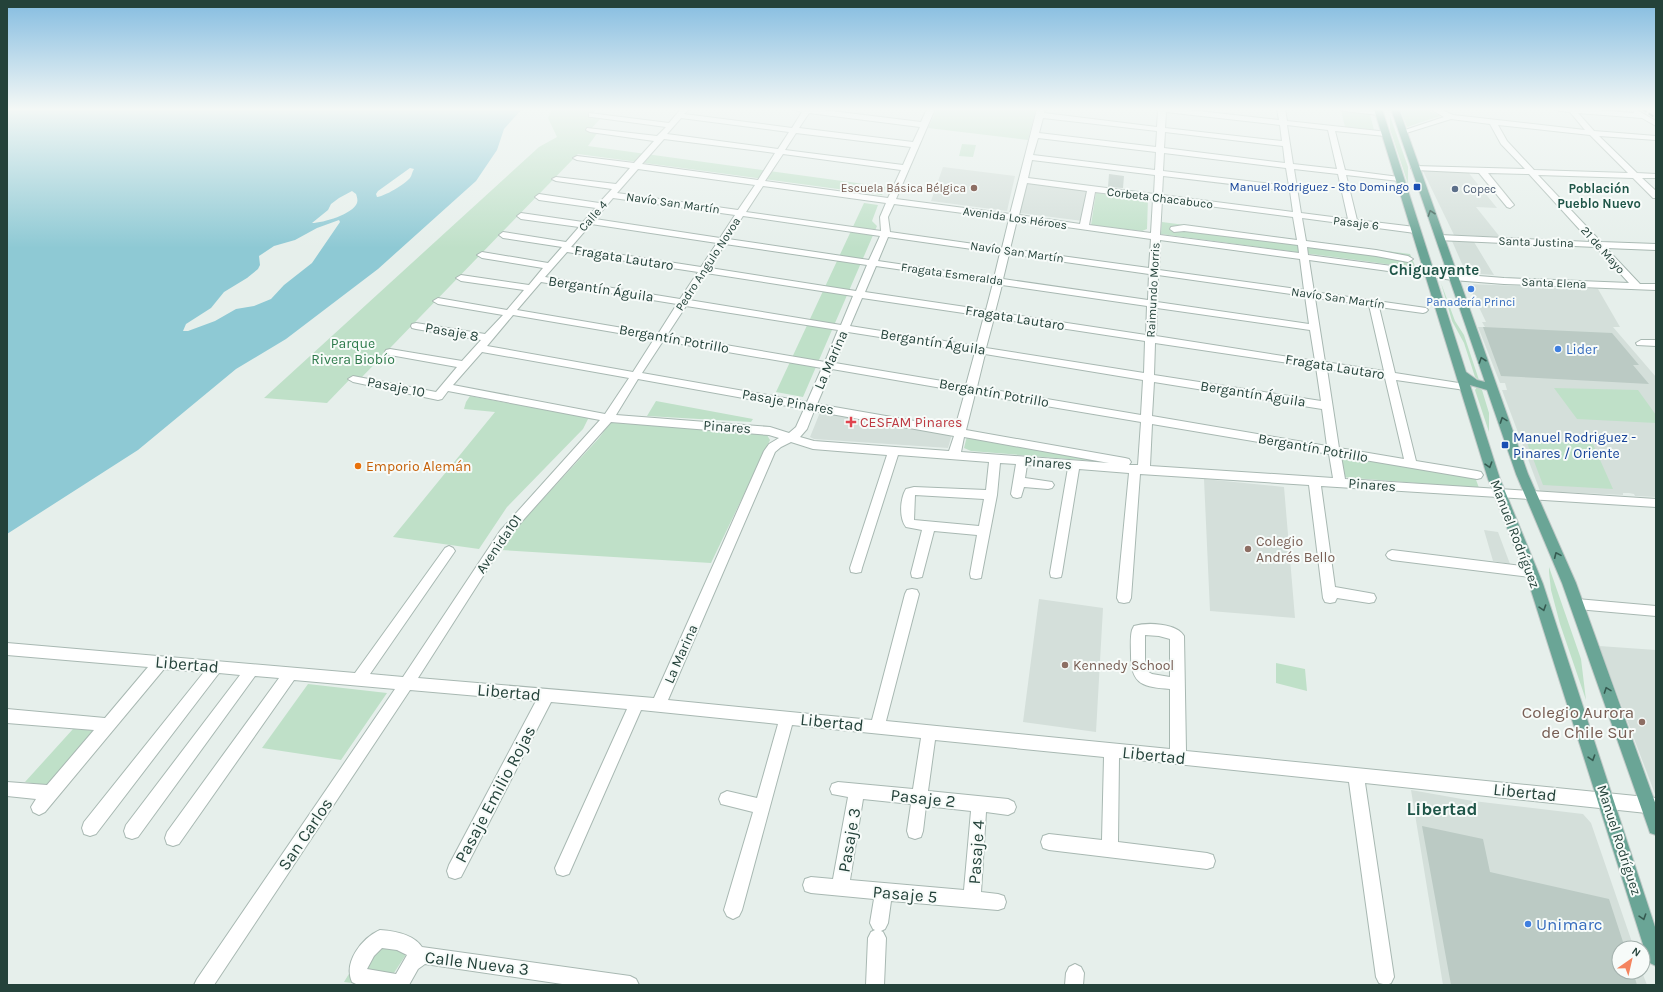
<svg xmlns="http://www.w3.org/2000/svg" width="1663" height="992" viewBox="0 0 1663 992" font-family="Karla,sans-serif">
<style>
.built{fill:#d4dfda}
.green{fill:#bfe0c8}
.water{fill:#8ec9d4;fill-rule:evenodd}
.building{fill:#bbcac4}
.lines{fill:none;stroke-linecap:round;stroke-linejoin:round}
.minor-casing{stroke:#a8b8b2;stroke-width:2}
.major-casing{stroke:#c2cac8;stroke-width:2}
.minor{fill:#fff;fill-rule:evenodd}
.major{fill:#6aa596;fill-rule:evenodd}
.rail{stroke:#5f7d75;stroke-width:2;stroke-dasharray:5.5 2.5;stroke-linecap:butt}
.oneway{stroke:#365b51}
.transit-dot{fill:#1a4fb4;stroke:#f7fbf9;stroke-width:1.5}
.education-dot{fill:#8d6e63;stroke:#f7fbf9;stroke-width:1.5}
.service-dot{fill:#5c6f8a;stroke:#f7fbf9;stroke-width:1.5}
.shop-dot{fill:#3f7fe0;stroke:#f7fbf9;stroke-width:1.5}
.health-dot{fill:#e0444e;stroke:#f7fbf9;stroke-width:1.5}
.food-dot{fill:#e8710a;stroke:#f7fbf9;stroke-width:1.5}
.labels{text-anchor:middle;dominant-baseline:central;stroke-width:4;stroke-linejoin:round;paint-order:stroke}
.far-transit-label{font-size:12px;fill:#164399;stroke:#f7fbf9;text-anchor:end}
.far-education-label{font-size:12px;fill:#785e54;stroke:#f7fbf9;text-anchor:end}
.far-service-label{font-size:12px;fill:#4e5e75;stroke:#f7fbf9;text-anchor:start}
.far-street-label{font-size:12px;fill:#24423a;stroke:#f7fbf9}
.far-shop-label{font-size:12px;fill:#366cbe;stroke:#f7fbf9}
.far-neighbourhood-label{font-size:13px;font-weight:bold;fill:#1f5548;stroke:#f7fbf9}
.street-label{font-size:14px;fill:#24423a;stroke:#f7fbf9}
.park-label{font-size:14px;fill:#2d7a4b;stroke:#f7fbf9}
.shop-label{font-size:14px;fill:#366cbe;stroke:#f7fbf9;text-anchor:start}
.health-label{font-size:14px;fill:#be3a42;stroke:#f7fbf9;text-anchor:start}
.transit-label{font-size:14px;fill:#164399;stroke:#f7fbf9;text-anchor:start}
.food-label{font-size:14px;fill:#c56008;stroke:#f7fbf9;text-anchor:start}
.education-label{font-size:14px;fill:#785e54;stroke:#f7fbf9;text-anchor:start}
.far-district-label{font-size:15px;font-weight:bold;fill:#1f5548;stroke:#f7fbf9}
.near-street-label{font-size:17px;fill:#24423a;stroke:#f7fbf9}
.near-education-label{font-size:17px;fill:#785e54;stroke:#f7fbf9;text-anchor:end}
.near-shop-label{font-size:17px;fill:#366cbe;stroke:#f7fbf9;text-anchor:start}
.near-neighbourhood-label{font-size:18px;font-weight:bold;fill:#1f5548;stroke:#f7fbf9}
</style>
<rect width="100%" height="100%" fill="#e6efeb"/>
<path class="built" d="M943,167L1015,176L1007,211L931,201Z
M1423,171L1468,172L1497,208L1476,207L1500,237L1454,235Z
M1027,183L1088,190L1083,221L1020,213Z
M1452,241L1474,242L1494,275L1466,273Z
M1468,284L1598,289L1620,327H1613L1656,377V497L1635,496L1634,494L1629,493H1623V495L1540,491L1502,390H1507L1505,383H1500L1478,327H1485L1482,322H1486Z
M821,410L952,434L948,448L814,439L810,437Z
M1204,479L1284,487L1295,618L1210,611Z
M1484,530L1498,532L1510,564L1493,561Z
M1039,599L1103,608L1096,732L1023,722Z
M1599,646L1656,650V794H1655Z
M1411,790L1473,801L1583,814L1591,823L1634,948H1619V972H1642L1647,985H1443Z"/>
<path class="green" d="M552,109H597L591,115L602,117L589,131L598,132L588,146L886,187L882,195L578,154L509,225L362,377L353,376L327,403L264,398L539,147L557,137L548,118Z
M937,109H1036L1028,140L928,128Z
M1400,109H1425L1440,116L1407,127Z
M1341,111L1370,114L1374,130L1345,127Z
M1390,116L1408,167V184L1390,129Z
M962,144L976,145L973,157L959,156Z
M1096,192L1148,198L1147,229L1142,231L1091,225Z
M864,203L878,205L872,221L877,226L803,397L776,392Z
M1162,222L1410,254L1416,268L1161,234Z
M1441,283L1455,321L1464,335L1479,380L1475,377L1464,343L1452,321Z
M1477,387L1482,390L1489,413V432L1475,390Z
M1554,388L1638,390L1656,415V423L1577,419Z
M470,396L605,421L588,419L583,429L507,507L479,549L393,537L495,412L464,409L466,402Z
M656,401L753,419L751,422L647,416Z
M611,422L767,435L770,440L711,563L501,550L510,535L599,438Z
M967,436L1118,463L971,451L964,448Z
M1526,440L1593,444L1613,489L1543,485Z
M1340,455L1475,477L1479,488L1341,477Z
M1549,567L1581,659L1586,700L1560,624L1551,590L1549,572Z
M1276,663L1305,669L1307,691L1276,683Z
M308,684L387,693L341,760L262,748Z
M73,729L99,731L52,786L25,782Z
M374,933L415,941L386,985H368L344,982Z"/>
<path class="water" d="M7,109H522L504,129L497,150L476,181L378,269L286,339L236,369L138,450L7,534ZM410,168L414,169C412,172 412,175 410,178C404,185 385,196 377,197L376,194L378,191ZM352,191L356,194C357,197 358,200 357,203C353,214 323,223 312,223L328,210L331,204L339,198ZM339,220L340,222L312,263L284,285L271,299L254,306L236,309L215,321L188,331H183L186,324L211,308L224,292L247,278L258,269L260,265L259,256L274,246L295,240L317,228Z"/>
<path class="building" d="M1109,174L1124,176L1123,188L1108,187Z
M1483,327L1612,333L1639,365H1633L1649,384L1501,376Z
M1422,826L1483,839L1490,872L1609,899L1625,948H1619V972H1633L1637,985H1451Z"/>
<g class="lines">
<defs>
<path id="minor" d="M681,109H689L684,114L792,128L802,112L792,109H815L921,122L927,109H935L896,199L1010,214L1037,109H1045L1044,113L1157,127L1158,111L1155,109H1180L1279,120L1277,109H1285L1287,121L1388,132V136H1385L1335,131L1345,170L1399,177L1403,179L1399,181L1346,175L1357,220L1415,227L1419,230L1415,233L1302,218L1306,241L1376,250L1408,256L1413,259L1408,262L1376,256L1307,247L1308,255L1453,274L1504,278L1629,283L1596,247L1437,240L1436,238L1440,235L1591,242L1529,174L1488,173L1514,205L1510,208L1507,207L1479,173L1415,170L1411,168L1415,166L1525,169L1501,144L1490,124L1451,119L1403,134L1399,132L1444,117L1430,109H1440L1453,115L1585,130L1570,112L1560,111L1556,109H1587L1634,113V110H1637L1656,121V126L1642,118L1578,113L1594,131L1656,136V140L1599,136L1637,173L1656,174V178H1642L1656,191V198H1653L1633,178L1538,175L1601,242L1656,244V250L1606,248L1640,284H1656V290L1504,284L1453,280L1309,260L1314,292L1426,308L1428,310L1426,312L1423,313L1379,307L1395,373L1465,384L1469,385L1470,387L1469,389L1465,390L1396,380L1416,461L1477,471L1481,472L1483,475L1481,478L1477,479L1341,456L1345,479L1656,499V507L1321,486L1335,587L1369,593L1374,594L1376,598L1374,602L1369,603L1337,598L1335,602L1330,603L1325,602L1323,598L1309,485L1140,474L1131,598L1129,602L1124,603L1119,602L1117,598L1129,473L1079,469L1062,573L1061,577L1056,578L1051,577L1050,573L1068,468L1027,465L1025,478L1052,482L1054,485L1052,488L1048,489L1024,487L1021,497L1017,498L1013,497L1011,494L1016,464L1000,463L997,495L981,578L976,579L971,578L970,574L977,535L934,531L923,573L922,577L917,578L912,577L911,573L922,530L906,527C899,518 900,499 906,489L914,487L986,490L989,462L898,455L862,568L861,572L856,573L851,572L850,568L887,455L813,449L791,442L781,447L775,452L668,700L872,720L905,594L907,590L912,589L917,590L919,594L886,721L1170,749V689C1144,687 1131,685 1131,656C1131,647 1130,638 1132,630L1134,626C1147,622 1177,623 1184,636L1186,751L1656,798V814L1365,783L1394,977L1391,983L1387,985L1379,983L1376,977L1349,782L1119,758L1118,842L1207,853L1213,855L1215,861L1213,867L1207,869L1049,850L1043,848L1041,842L1043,836L1049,834L1102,840L1104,757L935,740L928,791L1008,799L1014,802L1016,807L1014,812L1008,815L986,812L981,892L998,894L1004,896L1006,902L1004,908L998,910L891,901L888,923L885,929L881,931L883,932L886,938L884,985H866L868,938L871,932L875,930L873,929L870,923L874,899L811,893L805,891L803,885L805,879L811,877L833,879L848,797L832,794L830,789L832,784L838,782L913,789L921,738L792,725L742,910L739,916L733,919L727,916L724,910L753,812L721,804L719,799L721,794L727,791L757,798L778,724L641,710L569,874L563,876L557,874L555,868L627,709L551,702L461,877L455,879L449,877L447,871L449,865L536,701L410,690L214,985H194L197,979L395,689L294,680L179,844L173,846L167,844L165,838L167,832L279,678L255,676L138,837L132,839L126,837L124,831L126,825L240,675L219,673L96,834L90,836L84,834L82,828L84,822L204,672L164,669L45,812L39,815L33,812L31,807L36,799L7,796V782L47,785L94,730L7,723V709L105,718L148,667L7,655V643L355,673L445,548L449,546L453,548L455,551L453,554L370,674L403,677L500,531L600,420L448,391L442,399L438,400L353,382L348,379L353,376L436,392L457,367L390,355L386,354L385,352L386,350L390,349L462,361L481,340L416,329L412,328L411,326L412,324L416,323L485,334L503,315L438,304L433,301L438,298L507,310L524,290L461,281L456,278L461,275L529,285L543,268L482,258L477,255L482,252L548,263L562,247L503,238L499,235L503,232L566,242L579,227L521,219L517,216L521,213L583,222L596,208L539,200L535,197L539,194L599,203L612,189L556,181L552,179L556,177L616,184L630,168L577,160L573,158L577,156L634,163L654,141L590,132L586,130L587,128L657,136L666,127L592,117H589V113L669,123ZM1166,112L1280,125L1282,141L1165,128ZM809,113L920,127L913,142L799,128ZM681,118L789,132L778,149L667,134ZM1043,118L1157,131L1156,147L1039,133ZM1287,125L1328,130L1337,169L1293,164ZM1498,125L1590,135L1628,173L1534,170L1507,141ZM1165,132L1283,146L1285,163L1164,148ZM796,133L911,147L903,165L785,150ZM1038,138L1156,152L1155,170L1033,155ZM664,139L775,153L758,180L642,164ZM1164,153L1286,168L1289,186L1163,171ZM783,154L901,170L888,198L765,181ZM1032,160L1155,175L1154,194L1028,178ZM638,169L755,185L738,210L617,193ZM1294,169L1338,174L1348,219L1301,213ZM1163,176L1290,191L1293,212L1162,195ZM1027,183L1087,191L1080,224L1019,215ZM763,186L886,203L880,217L881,231L746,212ZM1095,192L1153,199L1151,233L1089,225ZM613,198L735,215L720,238L595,219ZM1162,200L1293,217L1297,240L1184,225L1171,227L1170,229L1174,232L1184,231L1298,245L1299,253L1160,235ZM894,204L1009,219L1002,248L890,232L888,217ZM743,216L880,236L869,260L728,239ZM1017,220L1151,239L1149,268L1010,249ZM591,224L717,243L701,267L571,247ZM888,237L1000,253L994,278L878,261ZM1160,240L1300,259L1304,290L1159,270ZM725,244L867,265L856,291L710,268ZM567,252L698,272L680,299L545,277ZM1009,254L1149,274L1148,300L1003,279ZM876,266L993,283L986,310L865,292ZM706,273L853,296L841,325L689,300ZM1158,275L1305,296L1309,324L1157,302ZM541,282L677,304L658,334L517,310ZM1002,285L1147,306L1146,335L995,312ZM862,298L984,316L976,346L850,326ZM1315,298L1369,305L1384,371L1325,362ZM686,306L838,330L825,362L667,335ZM1157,308L1310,330L1315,361L1156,336ZM513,315L654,339L633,372L487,346ZM994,318L1145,341L1144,373L986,348ZM848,332L975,352L966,385L835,363ZM663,341L822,368L807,402L642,373ZM1155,343L1316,367L1321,401L1154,375ZM482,352L629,378L605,414L453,385ZM985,354L1143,380L1141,415L977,387ZM832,369L965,392L955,428L817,404ZM1327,369L1385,378L1404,459L1339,448ZM638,379L804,409L796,427L789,433L770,427L616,415ZM1154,382L1322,409L1327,446L1152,416ZM975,394L1141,422L1138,465H1129L1131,462L1129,459L1125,458L966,430ZM814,411L954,436L949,451L814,441L800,437L807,429ZM611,422L769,435L779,438L769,444L764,451L654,698L418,678L508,537ZM1152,424L1329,454L1333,478L1150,466ZM964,437L1109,463L961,452ZM915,495L984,499L979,526L914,520ZM1145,635L1159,636L1170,639V677L1152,674L1145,670ZM863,799L911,804L907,831L909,837L915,839L921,837L923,831L926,806L971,811L964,890L850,880Z
M1340,109C1351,109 1375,107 1383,113L1379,115L1344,111Z
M1641,340H1656V346L1637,345L1636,343Z
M1392,550L1531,567L1536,568L1537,572L1536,576L1531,577L1392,560L1388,558L1386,555L1388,552Z
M1577,599L1656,606V616L1577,609L1572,608L1570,604L1572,600Z
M380,930C395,931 413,934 422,947L630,976L636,979L639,985H569L425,964L418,969L409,985H358L352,982C343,962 362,938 380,930ZM382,948L397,950L407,955L396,974L367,969L374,956Z
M1075,964L1081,967L1084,973L1083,985H1065L1066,973L1069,967Z"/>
<path id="major" d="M1374,109H1382L1466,372L1477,380L1485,382L1391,109H1399L1528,474L1576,583L1656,805V835L1650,833L1648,827L1562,583L1516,474L1487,390L1470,385L1500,479L1543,584L1656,930V966L1650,963L1647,957L1529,584L1488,479Z"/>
</defs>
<use href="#minor" class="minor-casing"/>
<use href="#major" class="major-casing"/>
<use href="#minor" class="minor"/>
<use href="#major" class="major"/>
<path class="rail" d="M1642,109L1656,118"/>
</g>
<defs><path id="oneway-chevron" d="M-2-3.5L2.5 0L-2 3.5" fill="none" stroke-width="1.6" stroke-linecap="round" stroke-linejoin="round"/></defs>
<g class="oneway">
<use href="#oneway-chevron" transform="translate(1431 213) rotate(-109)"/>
<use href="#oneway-chevron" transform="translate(1482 360) rotate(-109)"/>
<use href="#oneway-chevron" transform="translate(1503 420) rotate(-110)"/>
<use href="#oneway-chevron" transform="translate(1489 465) rotate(73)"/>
<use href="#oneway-chevron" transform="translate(1557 555) rotate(-114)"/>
<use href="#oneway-chevron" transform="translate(1543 608) rotate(72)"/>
<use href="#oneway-chevron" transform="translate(1607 690) rotate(-110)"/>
<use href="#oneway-chevron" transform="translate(1592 758) rotate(72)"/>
<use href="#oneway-chevron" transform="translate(1643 917) rotate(72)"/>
</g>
<linearGradient id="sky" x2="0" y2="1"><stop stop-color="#84bce0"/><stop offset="0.44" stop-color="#f4f8f6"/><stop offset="1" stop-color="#f4f8f6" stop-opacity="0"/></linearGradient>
<rect width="1663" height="248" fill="url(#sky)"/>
<g class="transit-dot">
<rect x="1413" y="183" width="8" height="8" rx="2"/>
<rect x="1501" y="441" width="8" height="8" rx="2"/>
</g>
<g class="education-dot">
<circle cx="974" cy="188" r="4"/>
<circle cx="1248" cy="549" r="4"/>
<circle cx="1065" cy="665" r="4"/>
<circle cx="1642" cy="722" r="4"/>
</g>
<circle class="service-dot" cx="1455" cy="189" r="4"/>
<g class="shop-dot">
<circle cx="1471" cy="289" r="4"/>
<circle cx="1558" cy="349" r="4"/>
<circle cx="1528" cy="924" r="4"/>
</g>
<path class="health-dot" d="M849 416h4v4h4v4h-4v4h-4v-4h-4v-4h4z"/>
<circle class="food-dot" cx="358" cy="466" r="4"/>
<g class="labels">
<g class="far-transit-label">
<text x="1409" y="187">Manuel Rodriguez - Sto Domingo</text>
</g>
<g class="far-education-label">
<text x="966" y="188">Escuela Básica Bélgica</text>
</g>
<g class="far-service-label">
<text x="1463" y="189">Copec</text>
</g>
<g class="far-street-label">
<text transform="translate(1160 198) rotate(7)">Corbeta Chacabuco</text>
<text transform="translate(673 203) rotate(8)">Navío San Martín</text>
<text transform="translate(593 216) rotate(-49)">Calle 4</text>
<text transform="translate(1015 218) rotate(8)">Avenida Los Héroes</text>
<text transform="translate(1356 223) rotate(7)">Pasaje 6</text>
<text transform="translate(1536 242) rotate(2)">Santa Justina</text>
<text transform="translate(1603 250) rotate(48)">21 de Mayo</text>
<text transform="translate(1017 252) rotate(8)">Navío San Martín</text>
<text transform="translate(708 264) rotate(-57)">Pedro Angulo Novoa</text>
<text transform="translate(952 274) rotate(8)">Fragata Esmeralda</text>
<text transform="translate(1554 283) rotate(2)">Santa Elena</text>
<text transform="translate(1153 290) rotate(-87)">Raimundo Morris</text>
<text transform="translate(1338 298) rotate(8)">Navío San Martín</text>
</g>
<g class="far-shop-label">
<text x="1471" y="302">Panadería Princi</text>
</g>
<g class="far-neighbourhood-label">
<text x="1599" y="188">Población<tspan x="1599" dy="15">Pueblo Nuevo</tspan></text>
</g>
<g class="street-label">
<text transform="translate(624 258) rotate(9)">Fragata Lautaro</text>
<text transform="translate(601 289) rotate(9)">Bergantín Águila</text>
<text transform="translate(1015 318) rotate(9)">Fragata Lautaro</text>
<text transform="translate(452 332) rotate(10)">Pasaje 8</text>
<text transform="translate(674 339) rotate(10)">Bergantín Potrillo</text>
<text transform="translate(933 342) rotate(9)">Bergantín Águila</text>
<text transform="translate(831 360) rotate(-66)">La Marina</text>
<text transform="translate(1335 367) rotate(9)">Fragata Lautaro</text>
<text transform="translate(396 387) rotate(11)">Pasaje 10</text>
<text transform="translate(994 393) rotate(10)">Bergantín Potrillo</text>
<text transform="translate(1253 394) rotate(9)">Bergantín Águila</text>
<text transform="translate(788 402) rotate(10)">Pasaje Pinares</text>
<text transform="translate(727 427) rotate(4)">Pinares</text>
<text transform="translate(1313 448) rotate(10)">Bergantín Potrillo</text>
<text transform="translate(1048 463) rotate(4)">Pinares</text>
<text transform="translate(1372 485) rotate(4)">Pinares</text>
<text transform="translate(1515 534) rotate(69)">Manuel Rodríguez</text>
<text transform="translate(499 544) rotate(-55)">Avenida101</text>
<text transform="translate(681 654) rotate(-66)">La Marina</text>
<text transform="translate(1619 840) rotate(72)">Manuel Rodríguez</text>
</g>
<g class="park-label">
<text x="353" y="343">Parque<tspan x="353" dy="16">Rivera Biobío</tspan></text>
</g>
<g class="shop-label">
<text x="1566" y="349">Lider</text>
</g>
<g class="health-label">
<text x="860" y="422">CESFAM Pinares</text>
</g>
<g class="transit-label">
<text x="1513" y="437">Manuel Rodriguez -<tspan x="1513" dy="16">Pinares / Oriente</tspan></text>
</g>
<g class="food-label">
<text x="366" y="466">Emporio Alemán</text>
</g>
<g class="education-label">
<text x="1256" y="541">Colegio<tspan x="1256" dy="16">Andrés Bello</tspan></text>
<text x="1073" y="665">Kennedy School</text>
</g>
<g class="far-district-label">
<text x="1434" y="270">Chiguayante</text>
</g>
<g class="near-street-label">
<text transform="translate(187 664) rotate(5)">Libertad</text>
<text transform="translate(509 692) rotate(5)">Libertad</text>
<text transform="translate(832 722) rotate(6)">Libertad</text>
<text transform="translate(1154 755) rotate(6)">Libertad</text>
<text transform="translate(1525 792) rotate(6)">Libertad</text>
<text transform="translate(495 794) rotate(-62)">Pasaje Emilio Rojas</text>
<text transform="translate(923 798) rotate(6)">Pasaje 2</text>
<text transform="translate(305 834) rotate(-56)">San Carlos</text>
<text transform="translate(849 840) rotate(-80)">Pasaje 3</text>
<text transform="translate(976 852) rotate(-86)">Pasaje 4</text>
<text transform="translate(905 894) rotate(5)">Pasaje 5</text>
<text transform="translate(477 963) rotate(7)">Calle Nueva 3</text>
</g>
<g class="near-education-label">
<text x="1634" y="712">Colegio Aurora<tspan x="1634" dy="20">de Chile Sur</tspan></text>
</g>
<g class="near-shop-label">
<text x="1536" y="924">Unimarc</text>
</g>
<g class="near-neighbourhood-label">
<text x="1442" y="809">Libertad</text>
</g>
</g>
<rect width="1663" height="992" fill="none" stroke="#24423a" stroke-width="16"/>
<g transform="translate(1631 960) rotate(34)"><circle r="19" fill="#f7fbf9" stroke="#a3b1ad"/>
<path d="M0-3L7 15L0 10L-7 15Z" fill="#f4845f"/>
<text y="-6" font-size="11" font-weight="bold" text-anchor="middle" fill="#24423a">N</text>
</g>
</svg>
